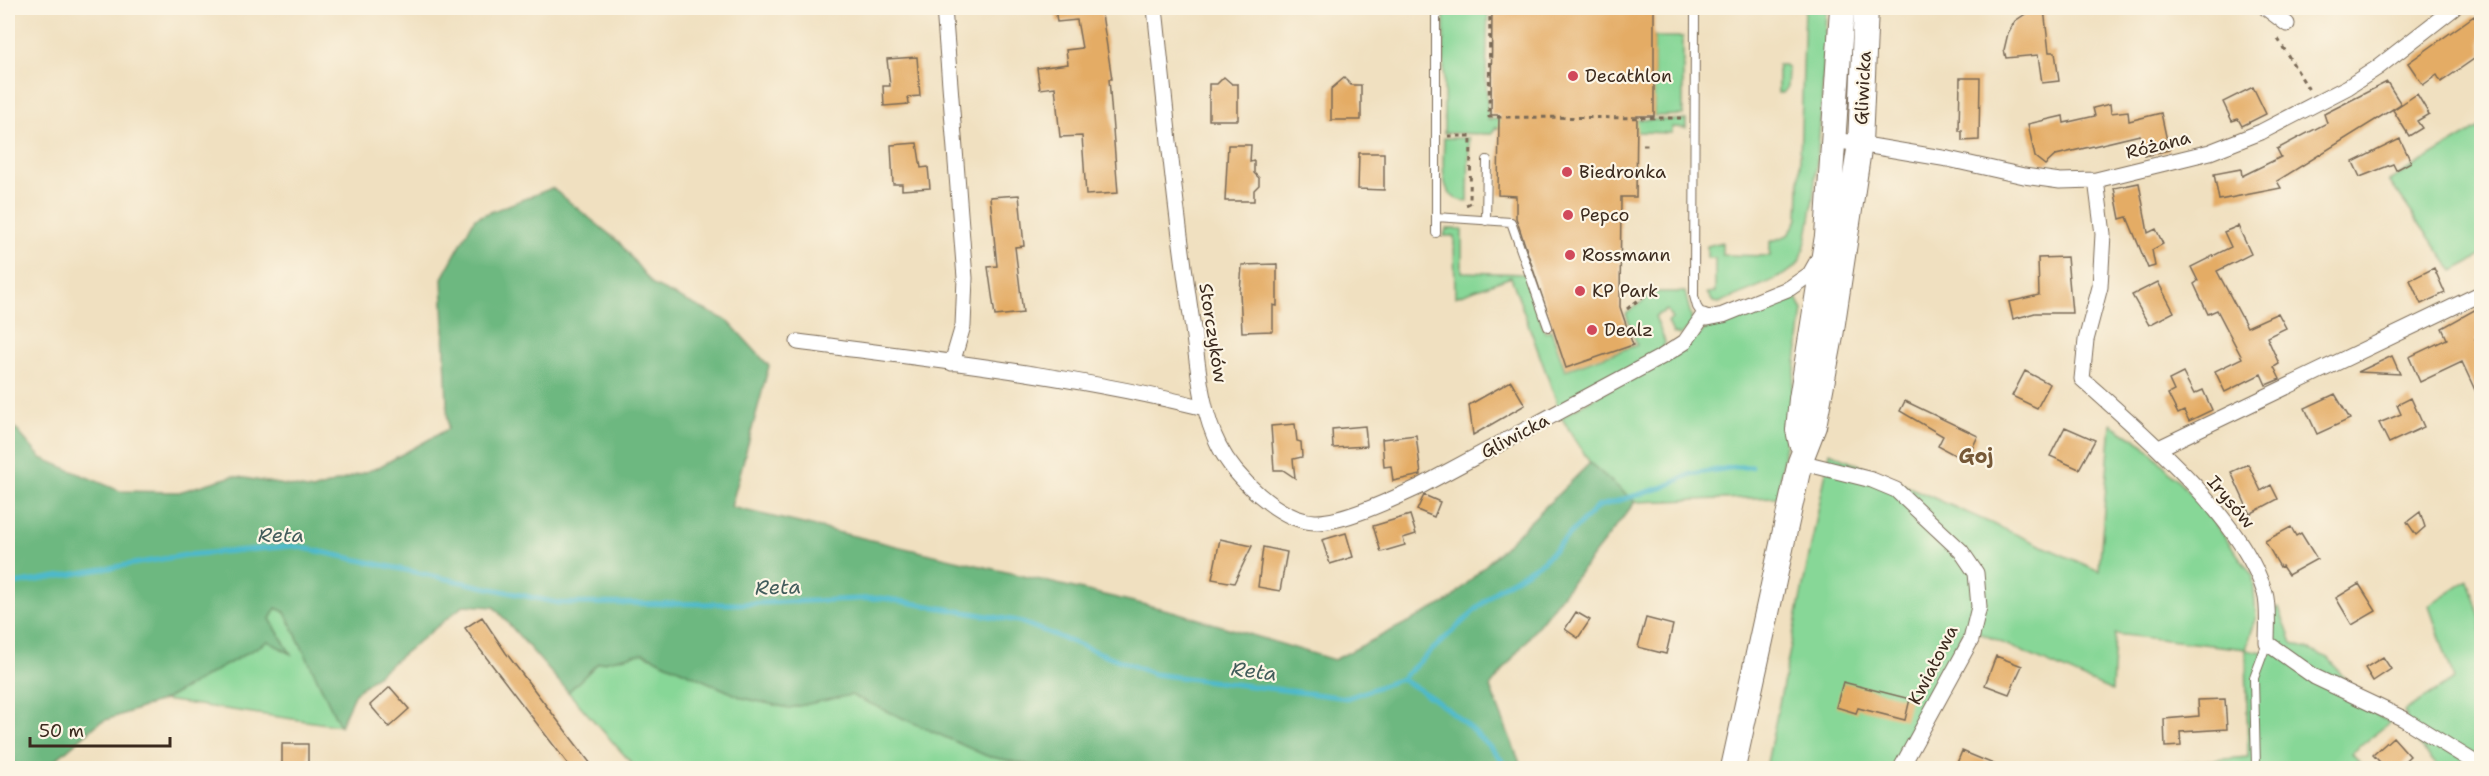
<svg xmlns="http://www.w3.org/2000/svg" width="2489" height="776" viewBox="0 0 2489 776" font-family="'Shantell Sans',sans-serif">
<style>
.green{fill:#87d797;stroke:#61805a;stroke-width:1.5}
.forest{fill:#6db880;stroke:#54714f;stroke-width:1.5}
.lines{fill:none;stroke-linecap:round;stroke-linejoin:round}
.stream{stroke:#4eb9cb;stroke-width:5}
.building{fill:#e4ac65}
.service-casing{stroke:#7a6a57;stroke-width:10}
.minor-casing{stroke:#7a6a57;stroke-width:17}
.primary-casing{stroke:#7a6a57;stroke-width:26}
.path{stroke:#7a6a57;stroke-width:3;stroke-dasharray:4.5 4.5;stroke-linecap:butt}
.service{stroke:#fff;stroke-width:8}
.minor{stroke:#fff;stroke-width:15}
.primary{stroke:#fff;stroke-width:24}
.poi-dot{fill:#d1495b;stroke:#fcf5e5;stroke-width:2}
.labels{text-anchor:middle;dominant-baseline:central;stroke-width:4.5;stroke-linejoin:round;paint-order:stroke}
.poi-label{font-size:18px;fill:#3b2a1e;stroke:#fcf5e5;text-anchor:start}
.street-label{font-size:18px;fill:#3b2a1e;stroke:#fcf5e5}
.neighbourhood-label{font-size:20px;font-weight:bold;fill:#765837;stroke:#fcf5e5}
.water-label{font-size:20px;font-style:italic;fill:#425c5b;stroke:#fcf5e5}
</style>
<rect width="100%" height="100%" fill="#fcf5e5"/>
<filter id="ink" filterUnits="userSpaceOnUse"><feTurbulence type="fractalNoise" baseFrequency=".0167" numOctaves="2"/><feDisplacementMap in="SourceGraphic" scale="12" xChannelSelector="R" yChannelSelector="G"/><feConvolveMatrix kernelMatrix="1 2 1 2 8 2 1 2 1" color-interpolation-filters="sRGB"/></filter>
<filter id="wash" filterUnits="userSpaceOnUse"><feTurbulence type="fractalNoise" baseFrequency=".008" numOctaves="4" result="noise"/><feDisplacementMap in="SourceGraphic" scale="24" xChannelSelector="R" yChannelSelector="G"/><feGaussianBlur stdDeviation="1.35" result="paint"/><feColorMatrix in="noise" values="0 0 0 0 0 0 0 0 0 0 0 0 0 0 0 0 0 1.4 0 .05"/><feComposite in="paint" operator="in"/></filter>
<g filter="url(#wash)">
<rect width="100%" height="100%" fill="#f0e0c0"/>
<path class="green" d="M1444,8H1488L1486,78L1488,119L1686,120V128L1672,127V133L1495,128L1492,134L1444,133Z
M1805,8H1826C1825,48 1817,241 1797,265C1786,278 1738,294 1719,303L1713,302L1707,293L1715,292V258H1707V246L1722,242V255L1770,256V242L1788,235L1798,219Z
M1654,37H1683V115L1654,116Z
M1778,65H1785L1788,69L1787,88L1783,93H1778Z
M2481,126V256L2453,271L2389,181Z
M1444,138H1469L1468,201C1436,202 1444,159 1444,138Z
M1446,229H1462V272L1525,274L1545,332L1551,330L1565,370L1637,345L1626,314L1655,292H1685L1693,324L1680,335L1673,333L1668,322L1672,319L1667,310L1655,316L1665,342L1662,350L1557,409L1556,400L1511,277L1455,297L1454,236H1444Z
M1794,295L1803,310L1778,497L1635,502L1590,463L1561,417L1696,338L1711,324Z
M2111,424L2144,445L2200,503L2253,576L2256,618L2246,649L2268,653L2274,609L2279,608L2292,643L2329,658L2350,686L2349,700L2390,722L2352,753L2364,768H2119L2248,757L2246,649L2115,634L2112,691L1966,627L1896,768H1766L1830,452L2099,571Z
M2468,580L2481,620V768H2439L2410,734L2404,711L2454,679L2429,606Z
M276,608L285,612L340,726L164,700L268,641L290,653L270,619Z
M643,653L743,698L789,708L851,694L987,756L1045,768H636L568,692L598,663Z"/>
<path class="forest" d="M552,188L619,242L653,285L728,321L769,366L731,507L1172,611L1334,660L1449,601L1590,463L1635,502L1490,687L1522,768H1045L987,756L851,695L789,708L743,698L643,653L598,663L568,692L494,607L464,605L355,693L340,726L285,612L276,608L270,619L291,654L268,641L164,700L100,722L46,768H8V424L15,428L41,458L120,491L179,492L233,476L313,490L377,468L448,429L442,278L475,218Z"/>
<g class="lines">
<path class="stream" d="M8,585L186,555L294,546L558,603L737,604L882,598L1018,621L1154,674L1347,698L1401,679C1446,704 1476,730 1509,768
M1401,679L1498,589L1542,562L1597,507L1664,487L1691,474L1736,467H1751"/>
</g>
<g id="blocks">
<path class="building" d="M1055,8H1101L1112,79H1109L1118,193L1086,195L1082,136L1060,137L1055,87L1040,89L1037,68L1068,64L1066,50L1082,48L1077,20L1057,22Z
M1492,8H1654V116H1637L1636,197H1621L1620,307L1633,345L1566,368L1516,218V196L1498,195L1499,115H1491Z
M2044,9L2049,52H2055L2059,81L2042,83L2038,55L2006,58L2004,50L2008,33L2015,21L2030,11Z
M2474,16L2481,27V54L2441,82L2437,75L2423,85L2408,63Z
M917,57L920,96L908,97L909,104L884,106L883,86H890L887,59Z
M1224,77L1232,84H1238V120H1209V84H1217Z
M1344,78L1351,85H1361V120H1331V89Z
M1960,78H1980L1979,140L1962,141V131H1959Z
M2387,82L2401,104L2277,181L2281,188L2219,200L2214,174L2241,169L2242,176L2281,157L2277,149L2327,123L2324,114Z
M2253,87L2266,114L2242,126L2238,119L2232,121L2223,102Z
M2417,94L2429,114L2417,121L2422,128L2409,136L2393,110Z
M2110,104L2111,113L2128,111L2129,121L2161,113L2169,150L2144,156L2140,135L2056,155L2045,165L2035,157L2028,124L2063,116L2064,123L2095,116L2093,108Z
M2400,139L2411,162L2396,170L2393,164L2360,177L2353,162Z
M917,143L921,168L928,167L930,188L902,190V184H893L891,145Z
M1228,145H1251L1250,162L1254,161V173L1259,178V185L1254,190V201H1225Z
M1359,153H1384V190L1358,189Z
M2139,183L2148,233L2156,229L2163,244L2152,250L2155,266L2148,268L2127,217L2120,219L2114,188Z
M1019,195L1024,246L1015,247L1023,313L995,316L988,267L997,266L990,197Z
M2238,226L2251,254L2217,271L2247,327L2278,313L2286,328L2267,337L2279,364L2274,367L2280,379L2266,385L2261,374L2225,392L2215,371L2242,358L2217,310L2208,314L2194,284L2198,281L2191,267L2231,247L2224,232Z
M2067,257L2072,313H2035L2013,319L2009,302L2039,295L2038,258Z
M1277,264V306L1273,305V331L1242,332L1240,292L1242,265Z
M2434,268L2445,293L2421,304L2410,280Z
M2158,282L2174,312L2149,325L2132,295Z
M2478,308L2481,316V336L2475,339L2481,355V403L2462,362L2420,382L2409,357L2447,339L2442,328Z
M2392,356L2400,374L2358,372Z
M2025,371L2050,384L2037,408L2012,396Z
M2183,373L2194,394L2203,390L2212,410L2189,421L2184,411L2178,414L2168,394L2174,391L2169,380Z
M1511,381L1525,405L1473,435L1469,405Z
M2335,394L2350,419L2317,434L2305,408Z
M2411,398L2424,427L2389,443L2379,423L2401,414L2397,405Z
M1905,401L1978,436L1966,461L1938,446L1943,436L1900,411Z
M1295,424L1297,441L1301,442L1302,457L1293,459L1295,478L1283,470H1274L1271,426Z
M1365,426L1367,446L1333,448L1332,429Z
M2065,427L2095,440L2079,469L2050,456Z
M1416,435L1421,475L1393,481L1391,466L1384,467L1382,439Z
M2248,464L2261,491L2271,485L2278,499L2250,514L2231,472Z
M1424,495L1440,502L1434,517L1417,510Z
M2420,512L2425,527L2416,535L2407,522Z
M1410,515L1416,534L1403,538L1405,545L1381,552L1373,526Z
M2291,527L2296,536L2301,533L2317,559L2288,575L2282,566L2280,567L2265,541Z
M1346,533L1353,557L1330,564L1322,540Z
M1220,539L1252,546L1234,583L1212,579Z
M1263,547L1287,552L1280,591L1258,587Z
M2359,584L2376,611L2352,625L2336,598Z
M1576,612L1590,620L1578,638L1565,629Z
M482,617L506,653L594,768H571L479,648L465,628Z
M1646,618L1673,625L1666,654L1638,647Z
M1996,656L2022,666L2009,694L1985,685Z
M2383,657L2391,669L2373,681L2365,668Z
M1843,682L1910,699L1905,720L1858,708L1856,713L1836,707Z
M390,687L409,709L389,727L370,705Z
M2225,699L2227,729L2180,732L2181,746L2165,747L2164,719L2199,716L2198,700Z
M2393,737L2410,756L2397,768H2386L2373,755Z
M282,744H308V768H282Z
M1962,751L2003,768H1955Z"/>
</g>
</g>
<g filter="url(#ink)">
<use href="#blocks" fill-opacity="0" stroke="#7a6a57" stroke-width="1.5"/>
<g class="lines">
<defs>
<path id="service" d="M1695,8L1694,296L1697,307L1703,316
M1436,217L1511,222L1548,327
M1486,221L1487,160
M1436,233V8
M2256,768L2254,678L2267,643"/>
<path id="minor" d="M944,8L965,278L963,326L952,363
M1155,8C1166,113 1176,218 1192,322C1198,363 1200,409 1219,446C1234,476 1279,521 1315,522C1343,523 1395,498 1421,486L1663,356L1685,342L1703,316L1708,318L1723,315L1790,288L1810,274L1819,258
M2266,8L2287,24
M1835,140L1948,159L2024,176L2060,181L2096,180L2210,152L2261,132L2348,87L2377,68L2454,8
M2096,180L2103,234L2100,287L2086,340L2082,379C2141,432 2241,516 2265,593C2269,607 2267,628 2267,643L2315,677L2404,719L2482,767
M798,342C934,360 1072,375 1205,408
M2159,448L2482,293
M1800,462L1872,480L1896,490L1961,551L1976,573L1979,607L1971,640L1901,768"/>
<path id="primary" d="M1801,443L1798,430L1801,399L1827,236L1842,8
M1733,768L1800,462L1814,426L1831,336L1860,143L1866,8"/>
</defs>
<use href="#service" class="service-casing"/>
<use href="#minor" class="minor-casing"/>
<use href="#primary" class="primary-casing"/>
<path class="path" d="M1490,8L1489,117L1681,118
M2278,39L2309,90
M1448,136H1471L1470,203L1466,205
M1643,145H1650
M1627,309L1646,294"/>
<use href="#service" class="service"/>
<use href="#minor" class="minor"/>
<use href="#primary" class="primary"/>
</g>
</g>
<g class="poi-dot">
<circle cx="1573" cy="76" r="6"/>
<circle cx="1567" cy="172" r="6"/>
<circle cx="1568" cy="215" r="6"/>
<circle cx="1570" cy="255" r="6"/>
<circle cx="1580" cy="291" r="6"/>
<circle cx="1592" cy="330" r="6"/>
</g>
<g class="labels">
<g class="poi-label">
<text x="1585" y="76">Decathlon</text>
<text x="1579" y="172">Biedronka</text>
<text x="1580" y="215">Pepco</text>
<text x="1582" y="255">Rossmann</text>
<text x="1592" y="291">KP Park</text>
<text x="1604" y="330">Dealz</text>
</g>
<g class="street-label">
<text transform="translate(1863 88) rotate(-87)">Gliwicka</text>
<text transform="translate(2158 145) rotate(-14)">Różana</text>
<text transform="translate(1213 333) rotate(81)">Storczyków</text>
<text transform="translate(1515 436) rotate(-28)">Gliwicka</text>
<text transform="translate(2231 502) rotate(50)">Irysów</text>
<text transform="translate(1933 665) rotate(-63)">Kwiatowa</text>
</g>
<g class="neighbourhood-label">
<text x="1976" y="456">Goj</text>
</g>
<g class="water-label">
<text x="281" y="535">Reta</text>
<text transform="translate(778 587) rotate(-2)">Reta</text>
<text transform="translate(1254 671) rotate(7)">Reta</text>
</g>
</g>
<rect width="2489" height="776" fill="none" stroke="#fcf5e5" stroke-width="30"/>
<path d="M30 737v9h140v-9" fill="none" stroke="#3b2a1e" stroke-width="3"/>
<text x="39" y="737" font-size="18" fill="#3b2a1e" stroke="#fcf5e5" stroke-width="4.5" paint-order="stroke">50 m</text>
</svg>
